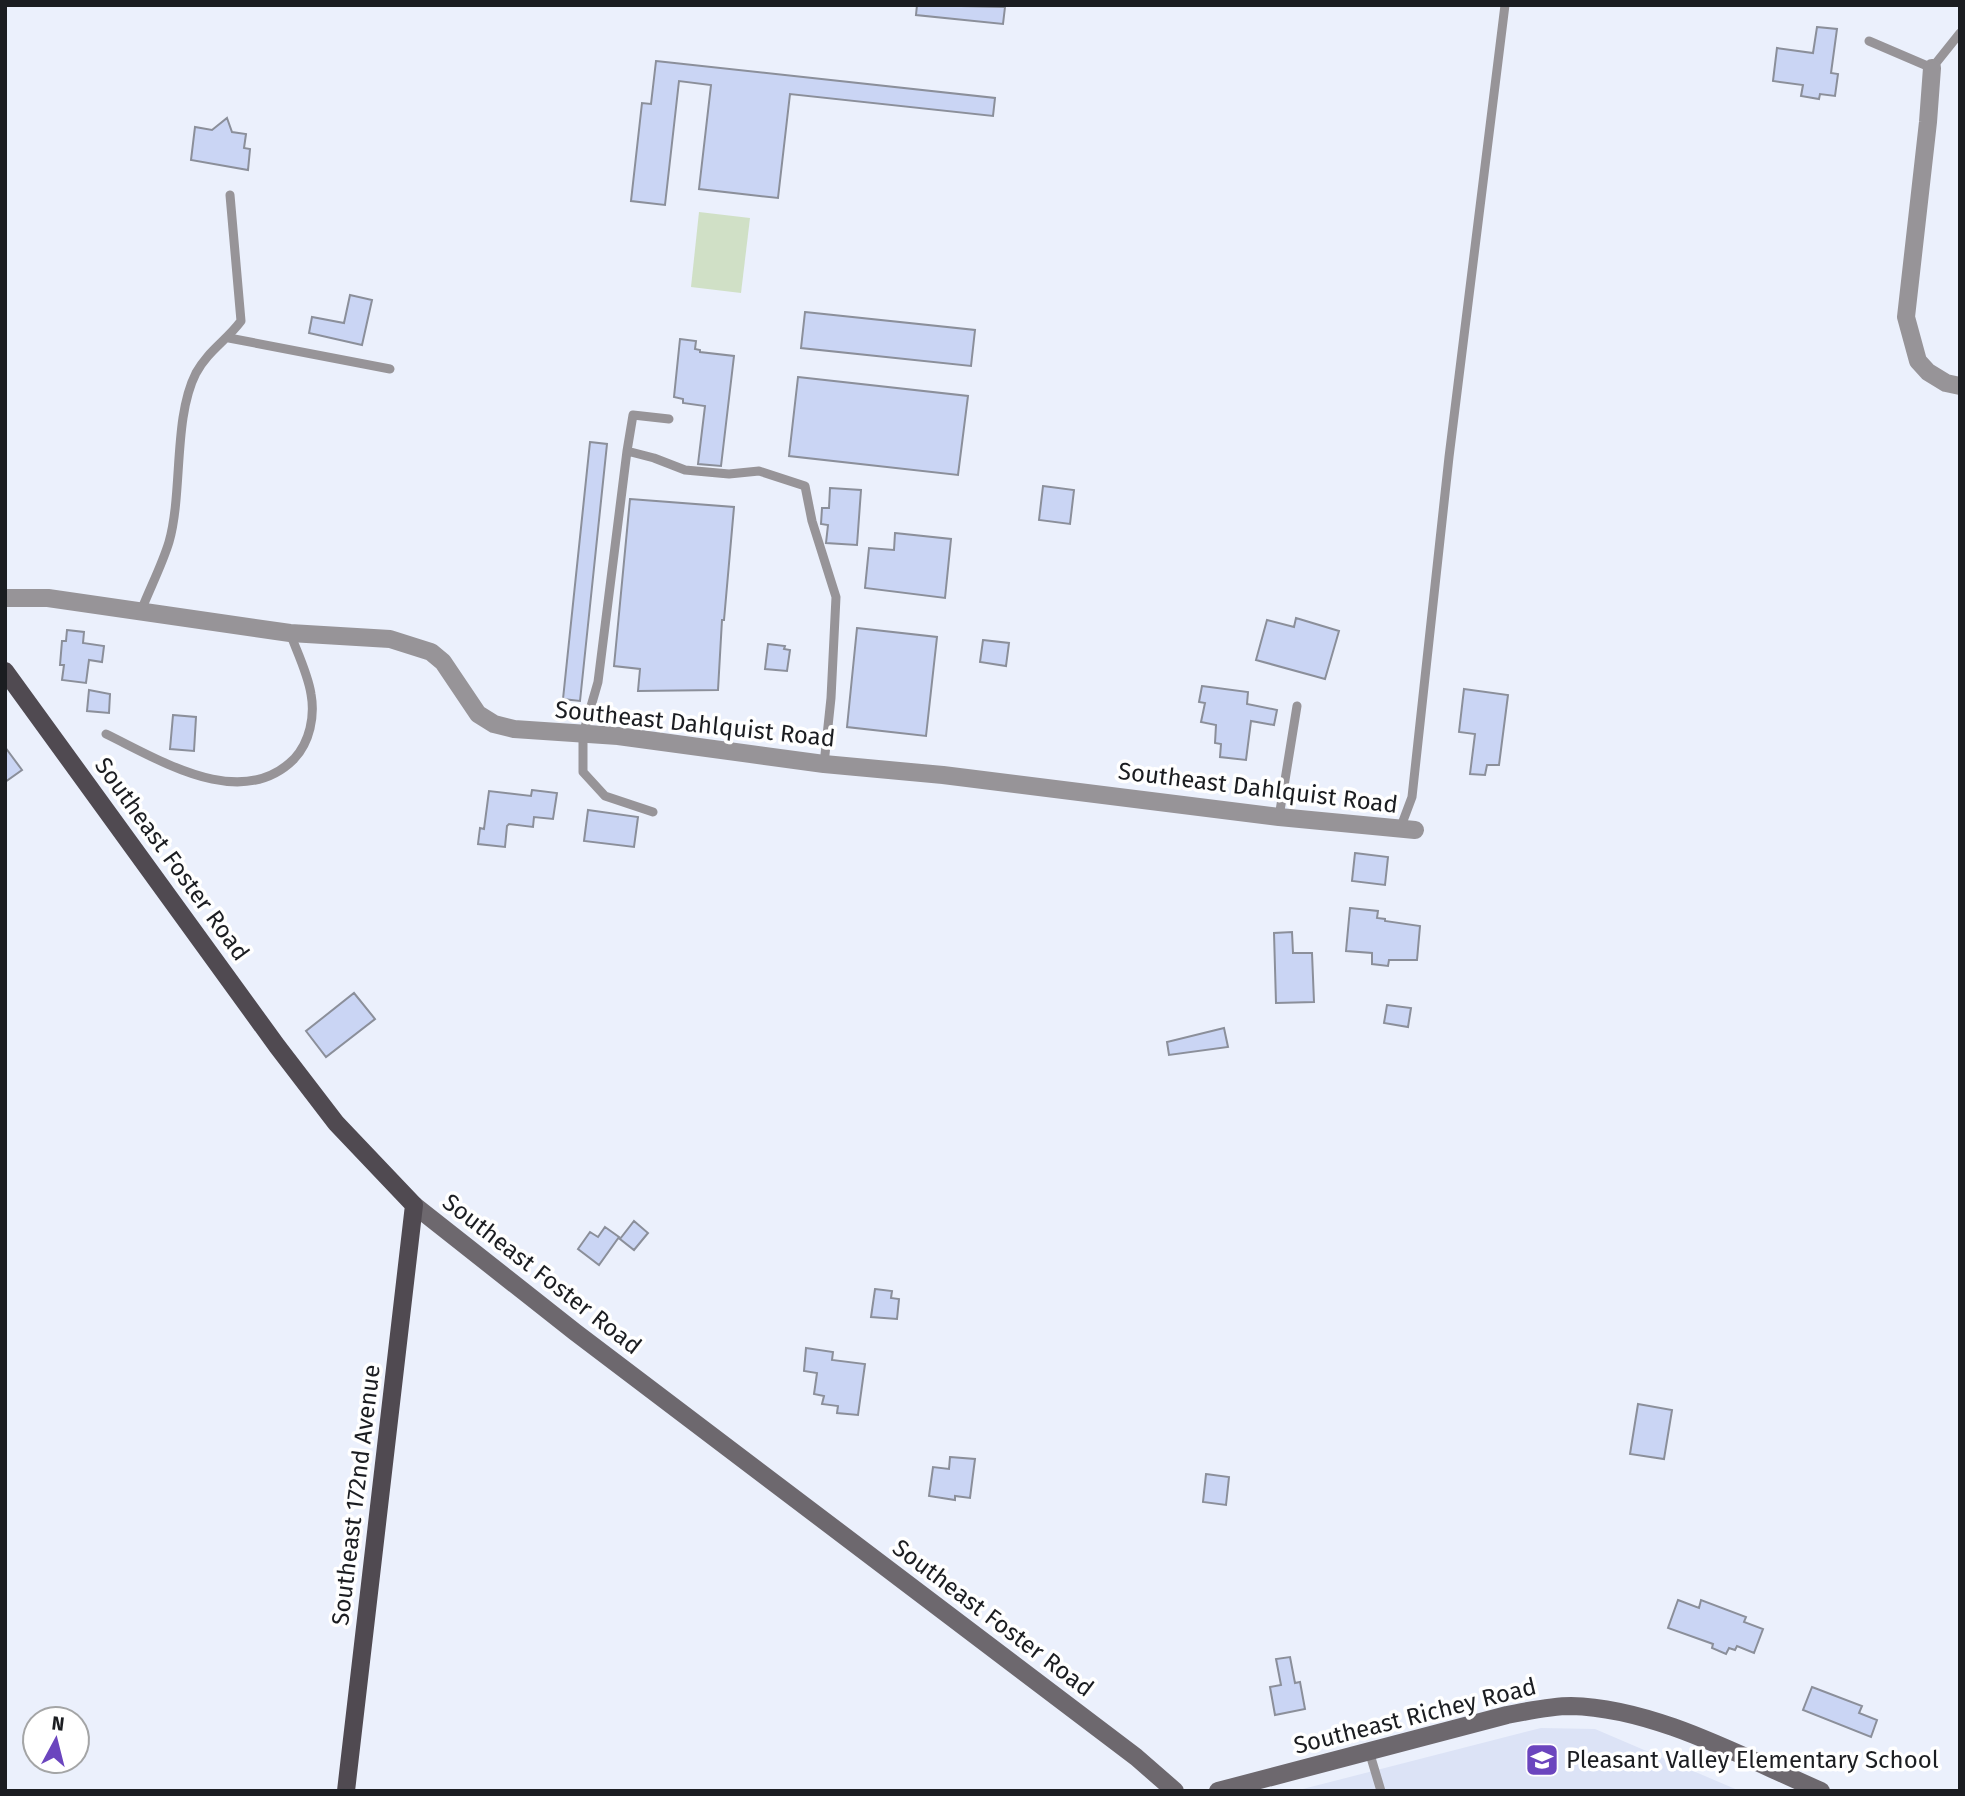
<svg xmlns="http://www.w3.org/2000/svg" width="1965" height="1796" viewBox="0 0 1965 1796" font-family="'Fira Sans',sans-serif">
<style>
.built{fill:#dce3f6}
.green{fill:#d0e0c6}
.building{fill:#cad5f4;stroke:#8b8f9a;stroke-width:2}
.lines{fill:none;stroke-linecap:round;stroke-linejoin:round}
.service{stroke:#979498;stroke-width:9}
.minor{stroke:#979498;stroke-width:18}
.secondary{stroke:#6d686e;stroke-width:18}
.primary{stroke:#504a51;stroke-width:18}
.labels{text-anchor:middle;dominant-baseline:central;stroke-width:7;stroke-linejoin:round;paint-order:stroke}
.street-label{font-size:24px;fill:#1b1d21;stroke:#fff}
.poi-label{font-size:24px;fill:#1b1d21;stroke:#fff;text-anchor:start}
</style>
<rect width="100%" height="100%" fill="#ebf0fc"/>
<path class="built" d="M1541,1728L1595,1729L1740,1791H1295Z"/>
<path class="green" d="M699,212L750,218L741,293L691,287Z"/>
<path class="building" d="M917,5L1005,7L1003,24L916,15Z
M1817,27L1837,29L1831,73L1838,74L1835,96L1820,94L1819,99L1801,96L1803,85L1773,81L1777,48L1813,53Z
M656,61L995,98L993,116L790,94L778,198L699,189L711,85L679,81L665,205L631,201L642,103L651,104Z
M227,118L232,132L246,134L244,148L250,149L248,170L191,160L195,127L212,130Z
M350,295L372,300L362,345L309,333L312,317L344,323Z
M805,312L975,330L971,366L801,348Z
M680,339L696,341L695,349L700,350V352L734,356L721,466L698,464L705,406L683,403V399L674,397Z
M798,377L968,396L958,475L789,456Z
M590,442L607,444L580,701L563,699Z
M1043,486L1074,490L1070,524L1039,520Z
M830,488L861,490L857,545L826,543L828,525L821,524L822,508H829Z
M630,499L734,507L724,620H722L718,690L638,691L640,669L614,666Z
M895,533L951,539L945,598L865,588L869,548L894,550Z
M1296,618L1339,631L1325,679L1256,660L1267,620L1294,627Z
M857,628L937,637L926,736L847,727Z
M67,630L84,632L83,643L104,646L102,662L89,660L86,683L62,680L64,665H60L62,641H66Z
M983,640L1009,643L1006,666L980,662Z
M768,644L785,646L784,649L790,650L787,671L765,669Z
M1202,686L1248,692L1247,704L1277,710L1274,725L1251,721L1246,760L1220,757L1221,744L1215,743L1216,725L1201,722L1205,703L1199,702Z
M1464,689L1508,695L1499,765H1487L1485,775L1470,774L1475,734L1459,732Z
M89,690L110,694L109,713L87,711Z
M173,715L196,717L194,751L170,749Z
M5,747L22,770L5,782Z
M532,790L557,793L553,819L534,817L533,827L509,824L507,826L505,847L478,844L480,828L484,829L489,791L531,796Z
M588,810L638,817L634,847L584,841Z
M1355,853L1388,857L1385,885L1352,881Z
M1350,908L1378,911L1377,918L1385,919V921L1420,926L1417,960H1389L1388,966L1372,964V953L1346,951Z
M1292,932L1293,953H1312L1314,1002L1276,1003L1274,933Z
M354,993L375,1019L326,1057L306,1031Z
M1387,1005L1411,1008L1408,1027L1384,1023Z
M1224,1028L1228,1047L1169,1055L1167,1042Z
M634,1221L648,1233L634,1250L620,1239Z
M605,1227L619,1237L599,1265L578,1249L590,1232L598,1237Z
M875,1289L892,1291L891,1298L899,1299L897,1319L871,1317Z
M806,1348L833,1352L832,1360L865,1364L858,1415L837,1413L838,1406L822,1404L824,1396L814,1394L817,1373L804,1371Z
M1638,1404L1672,1410L1664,1459L1630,1454Z
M950,1457L975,1459L970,1498L955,1496V1500L929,1496L933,1467L949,1469Z
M1206,1474L1229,1477L1226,1505L1203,1502Z
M1678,1600L1699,1608L1701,1600L1746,1617L1744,1622L1763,1629L1754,1653L1737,1646L1735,1650L1729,1648L1726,1654L1712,1648L1713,1644L1668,1628Z
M1290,1657L1295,1683L1300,1682L1305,1709L1275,1715L1270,1687L1281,1685L1276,1659Z
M1812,1687L1862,1706L1859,1713L1877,1720L1871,1737L1803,1710Z"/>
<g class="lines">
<path class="service" d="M1869,41L1932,68L1960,33
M229,338L390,369
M627,451L633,415L669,419
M141,611C150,588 162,565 169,542C183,493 173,418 196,373C208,351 226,341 241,321L230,195
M106,734C160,760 241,812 294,759C310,742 315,716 311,694C308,674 297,652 290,633
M653,812L605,796L583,772V734L598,682L627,451L654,458L685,470L729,474L759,471L805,486L812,521L836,597L831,698L824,764
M1279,817L1297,706
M1400,829L1412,797L1449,457L1505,5
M1369,1751L1381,1791"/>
<path class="minor" d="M1932,68L1928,122L1906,317L1918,361L1928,372L1946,383L1960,386
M5,598H48L290,633L390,639L431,652L443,662L478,714L494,724L514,729L618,736L824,764L943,775L1279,817L1415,830"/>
<path class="secondary" d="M414,1205L575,1332L1136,1757L1175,1791
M1218,1791L1507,1715C1528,1711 1550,1706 1571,1706C1656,1708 1744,1758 1821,1791"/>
<path class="primary" d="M5,671L277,1046L336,1123L414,1205L346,1791"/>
</g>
<defs>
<symbol id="school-square" viewBox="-11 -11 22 22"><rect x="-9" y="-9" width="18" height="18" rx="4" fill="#6b45be" stroke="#fff"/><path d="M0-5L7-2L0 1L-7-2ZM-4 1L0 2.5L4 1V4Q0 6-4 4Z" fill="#fff"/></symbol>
</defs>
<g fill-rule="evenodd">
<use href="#school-square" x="1523" y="1741" width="38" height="38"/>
</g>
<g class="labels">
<g class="street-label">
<text transform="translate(695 724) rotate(6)">Southeast Dahlquist Road</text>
<text transform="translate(1258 788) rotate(7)">Southeast Dahlquist Road</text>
<text transform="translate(172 859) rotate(54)">Southeast Foster Road</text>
<text transform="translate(542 1274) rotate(38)">Southeast Foster Road</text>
<text transform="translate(356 1495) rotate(-83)">Southeast 172nd Avenue</text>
<text transform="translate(993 1618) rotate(37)">Southeast Foster Road</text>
<text transform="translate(1415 1716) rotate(-14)">Southeast Richey Road</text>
</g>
<g class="poi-label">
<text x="1566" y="1760">Pleasant Valley Elementary School</text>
</g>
</g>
<rect width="1965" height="1796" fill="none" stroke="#1b1d21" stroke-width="14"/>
<g transform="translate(56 1740) rotate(7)"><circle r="33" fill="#ffffff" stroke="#a4a5a6" stroke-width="2"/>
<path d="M0-5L12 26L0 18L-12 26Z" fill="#6b45be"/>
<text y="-10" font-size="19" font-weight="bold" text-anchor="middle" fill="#1b1d21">N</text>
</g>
</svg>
